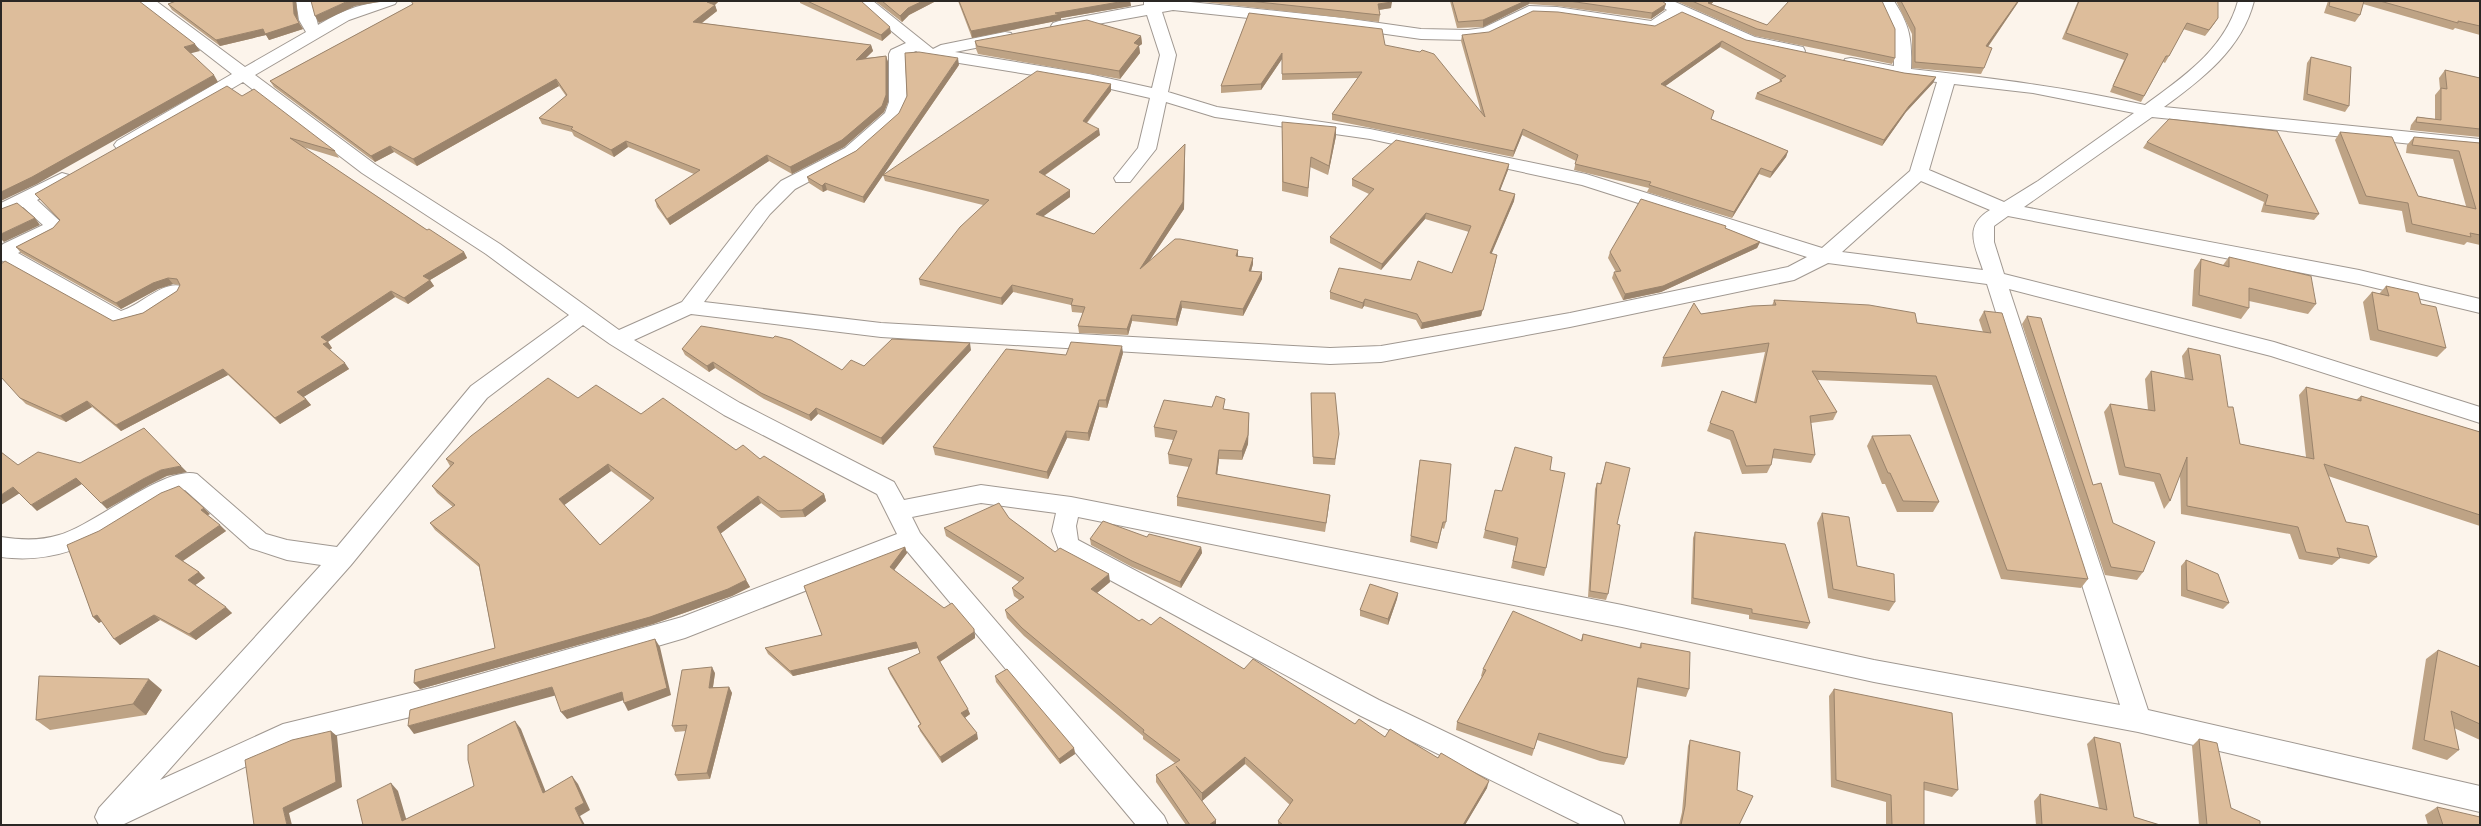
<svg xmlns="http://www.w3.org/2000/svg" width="2481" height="826" viewBox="0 0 2481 826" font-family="'Noto Serif',serif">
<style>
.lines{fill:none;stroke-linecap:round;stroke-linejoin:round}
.street-casing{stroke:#a09891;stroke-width:2}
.street{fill:#fff;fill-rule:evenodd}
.wall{fill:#bea385;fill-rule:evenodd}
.shaded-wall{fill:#9b846c}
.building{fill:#ddbd9b;stroke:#9b846c;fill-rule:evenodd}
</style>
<rect width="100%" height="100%" fill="#fcf4eb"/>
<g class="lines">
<defs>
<path id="street" d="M138,1H156L245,67L306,32L299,20L296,1H312L318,25C344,9 366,1 397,1L395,4L349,20L255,75L376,165L500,244L619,330L682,302L756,206L781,181L845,148L885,113L889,102V54L891,50L906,43L855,1H873L933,49L941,45L1005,32L1011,33L1013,37L1011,41L955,52L1089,74L1152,88L1160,55L1147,15L1059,31L1053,29L1051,26L1053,23L1059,21L1144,5V1H1181L1344,18L1421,29L1468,30L1483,28L1529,6L1557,7L1651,21L1667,10L1652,1H1673L1755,37L1803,47L1805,51L1803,55L1797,56L1744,45L1680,16L1660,29L1654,31L1557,17L1532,16L1487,37L1468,40L1421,39L1344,28L1173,10L1162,12L1176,55L1168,92L1217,107L1370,129L1586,174L1822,248L1910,171L1937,82L1902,78L1845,67L1843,63L1845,59L1851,58L1894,66V35L1878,1H1894C1910,26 1912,39 1911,69C1990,78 2067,87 2145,105C2183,77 2225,49 2238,1H2254C2242,49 2202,79 2164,107L2480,139V151L2152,117L2024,207L2359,270L2480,299V313L2359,284L2008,216L1994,226V242L2004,274L2274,342L2480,407V423L2271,356L2009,289L2148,710L2480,786V812L2138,732L1874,682L1622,627L1078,517L1076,526L1078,540L1379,700L1621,816L1625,825H1582L1361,716L1060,553L1052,531L1056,513L981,503L912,517L920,533L1164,816L1168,825H1136L907,551L685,638L435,711L287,747L122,825H99L95,817L99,808L321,565L287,560L250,548L185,490C168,495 152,507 137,517C92,545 54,564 1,557V537C21,540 40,541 59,535C95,525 166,464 197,474L266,534L287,540L337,547L471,386L569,315L486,254L362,173L243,82L129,149H117L114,145L117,141L232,74ZM916,51L928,58L1089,84L1150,98L1138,148L1114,178L1116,182H1130L1156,149L1166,102L1215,117L1370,139L1582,185L1807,257L1788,267L1570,313L1381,346L1330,348L881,323L704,302L770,214L795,189L857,156L899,119L907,102L905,56ZM1954,84L2033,93L2134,113L2038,181L2004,202L1929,170ZM1921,181L1990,210C1963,226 1975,246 1983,270L1842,252ZM1828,263L1987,284L2120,705L1874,660L1622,605L1071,497L981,485L904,500L894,482L740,403L634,340L691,314L881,337L1330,364L1381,362L1570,327L1794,280ZM583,325L610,344L724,415L877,494L897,534L682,617L435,687L283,724L160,780L351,565L487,398Z
M62,173L69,175L71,179L69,183L37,200L64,225L58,233L18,253L121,311C140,306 162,281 181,286L184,291L181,296L147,318L119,326L1,260V246L3,244L43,225L23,207L1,217V203Z"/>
</defs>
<use href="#street" class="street-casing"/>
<use href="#street" class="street"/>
</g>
<path class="wall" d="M176,1H296L298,20L303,29L269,40L266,35L220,46L172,10L168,4Z
M800,1H861L891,33L882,41L800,3Z
M875,1H936L909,15L902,22Z
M958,1H1130L1131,6L1061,18V20L972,38Z
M1195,1H1391V8L1379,10L1380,15L1379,22Z
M1450,1H1662L1664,10L1651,19L1557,6L1529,4L1483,27L1457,28Z
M1676,1H1714L1711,4L1767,25L1895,58L1892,64L1755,36Z
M1896,1H2019L1988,47L1984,68L1981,74L1912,68V34Z
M2078,1H2218V18L2205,36L2183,29L2169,56L2165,63L2163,62L2141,102L2110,92L2124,60L2062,39Z
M2328,1H2480V35L2455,28L2453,30L2363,4L2360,15L2355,22L2324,13Z
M718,2L715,5L717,11L702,23L871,45L873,51L865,58L886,56L888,62V102L884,112L844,147L792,174L769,161L670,225L657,207L655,200L694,174L628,147L614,157L574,136L572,132L542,124L539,118L566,96L559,86L417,166L394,152L375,162L274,87L270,81L413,4Z
M1249,13L1385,45L1481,112L1461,41L1462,35L1746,40L1904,73L1936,77L1933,83L1906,112L1882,146L1755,99L1757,93L1779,82L1780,80L1720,47L1665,86L1712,119L1788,151L1786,157L1770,178L1759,174L1732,218L1647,192L1649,188L1574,170L1576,161L1522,135L1513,157L1332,120V114L1358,78L1282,80V59L1261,90L1221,93V86Z
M1141,36L1142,44L1139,46L1140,53L1120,79L978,54L976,49L975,41Z
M2311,57L2349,106L2345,112L2303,100L2307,63Z
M959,65L884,174L1111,84V91L1087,123L1100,135L1044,176L1070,197L1043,216L1094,234L1185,151L1184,209L1150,260L1238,250V256L1253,258V264L1251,271L1262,272V279L1243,316L1182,308L1177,326L1132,321L1128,335L1079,333L1078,326L1083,313L1072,312L1071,305L1013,292L1002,305L920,285L919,279L983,205L885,181L883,175L864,203L827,190L823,192L809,183L807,177L856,151Z
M2445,70L2480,78V137L2410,130L2411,125L2417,117L2435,119V95L2440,89L2439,78Z
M242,96L335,151L339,158L303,147L427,230L464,252L467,258L430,280L434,286L408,304L395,297L328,342L332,348L329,350L349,369L303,397L306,399L311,405L280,424L228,375L121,431L92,407L66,422L26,404L20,398L113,321L143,313L177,291L180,285L173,284L158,289L121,309L21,253L16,247L53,228L60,220L35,194Z
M1336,127V136L1328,175L1310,167L1308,197L1282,191V131Z
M2340,132L2418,196L2466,206L2453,159L2406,153L2407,145L2414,137L2480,143V245L2467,242L2464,245L2406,232L2402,211L2359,204L2335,140Z
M2147,142L2319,214L2314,220L2261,212L2264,202L2143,148Z
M1509,164L1508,170L1500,190L1515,194L1514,201L1491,254L1496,261L1481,316L1421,329L1416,320L1364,306L1362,309L1330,299V292L1411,280L1452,273L1469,232L1425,219L1381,270L1330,243V237L1369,194L1352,186V179Z
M1725,228L1760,242L1757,248L1661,292L1623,300L1612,278L1614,272H1616L1608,258L1610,252Z
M2229,257L2316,304L2308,314L2249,301V308L2241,319L2192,306L2194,270L2201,259L2223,265Z
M2386,286L2421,304L2446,348L2437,357L2370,340L2363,302L2372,292L2379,294Z
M1774,300L1917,323L1983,332L1979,320L1984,311L2088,579L2081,588L2001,579L1932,385L1817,380L1837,412L1833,420L1811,423L1815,455L1811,463L1772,458L1771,465L1767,473L1742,474L1730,440L1707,431L1722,391L1754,402L1765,352L1661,367L1663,358L1701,314L1772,306Z
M2027,316L2093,485L2113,523L2143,572L2137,580L2105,575L2022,324Z
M2188,348L2228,407L2240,444L2306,457L2299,395L2306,387L2356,400L2361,396L2480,432V526L2328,476L2346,522L2377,557L2369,564L2340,558L2332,565L2299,559L2290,534L2181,514L2180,474L2170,501L2164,509L2154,482L2119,475L2104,412L2110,404L2148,410L2145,379L2151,371L2185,379L2182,356Z
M682,349L842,370L971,350L883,445L818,414L811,421L764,399L715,368L709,372L685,355Z
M1123,353L1107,408L1099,407L1089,441L1067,438L1048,479L935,455L933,447L1066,355Z
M1311,393L1338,440L1335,465L1313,464L1311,399Z
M578,398L641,414L760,459L824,494L826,501L805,517L781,518L761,503L720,534L750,587L732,596L653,624L420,689L414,683L495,648L479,567L435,530L430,523L453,507L437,493L432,486L450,466L446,459ZM611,471L651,501L600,545L564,505Z
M1225,409L1249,413L1248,444L1242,460L1219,459L1217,475L1330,495L1325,532L1177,506V497L1189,467L1169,464L1168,454L1173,440L1155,437L1154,427Z
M1872,436L1939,502L1933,512H1897L1885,484H1882L1867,446Z
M1606,462L1617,524L1608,594L1606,600L1588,597L1595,489L1597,483L1600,484Z
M1419,466L1446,522L1444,529L1442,528L1437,549L1410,542Z
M1550,470L1546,568L1544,576L1511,568L1516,546L1483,538L1485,530L1502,491Z
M1822,513L1857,566L1895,602L1889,611L1828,598L1817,523Z
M210,514L207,516L226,531L183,561L199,572L205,578L195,585L232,613L196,640L160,620L120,645L102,621L99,623L93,617L67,545Z
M1009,518L1055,552L1110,582L1097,593L1139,621L1151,625L1244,669L1355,724L1385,737L1487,788L1465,825H1278V821L1290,805L1245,764L1202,801L1199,797L1216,825H1186L1156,782V775L1175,763L1143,739V736L1024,636L1007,618L1005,610L1019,600L1014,596L1012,588L1019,582L946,536L944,528Z
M1695,532L1810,623L1807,629L1749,619V615L1691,604L1693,538Z
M1147,537L1201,547L1202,553L1181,588L1132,567L1091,545L1090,539Z
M905,547L907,553L894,570L975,635V638L940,662L970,714L965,718L978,739L942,763L920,731L918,726L920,724L890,674L888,668L920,653L918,648L793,676L768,654L765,648L822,635Z
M2186,560L2229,603L2223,609L2181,596V566Z
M1398,593L1397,599L1388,625L1360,616V610Z
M1583,634L1639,648L1641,643L1689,689L1686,697L1636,687L1627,758L1624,765L1600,761L1537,740L1532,756L1456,730L1457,722L1482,677L1481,676L1483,669L1581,640Z
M2438,650L2480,667V740L2454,728L2459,750L2447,760L2412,749L2426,659Z
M715,673L713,687H729L732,693L710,779L678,781L675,775L686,731L675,732L672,726Z
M995,676L1074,748L1075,754L1060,764L996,682Z
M1834,689L1958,790L1952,797L1924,790V825H1886V802L1831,787L1829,696Z
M162,690L146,715L50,730L36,720Z
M2094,737L2134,817L2160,825H2036L2034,801L2040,794L2099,808L2087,744Z
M2199,739L2231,808L2260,825H2199L2192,746Z
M1690,740L1737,790L1739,825H1679L1682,812L1688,746Z
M2437,807L2480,825H2428L2425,815Z"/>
<path class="shaded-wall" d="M293,1H296L298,20L294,14Z
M348,1H385L355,6L319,23L315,16Z
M709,1H717L718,2L710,9L707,2Z
M923,1H936L909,15L902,22L900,16L908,8Z
M1125,1H1130L1131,6L1061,18V20L972,38L971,31L1055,13Z
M1525,1H1530L1529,4L1483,27V20Z
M1710,1H1714L1708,8V3Z
M2018,1H2019L1984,52L1986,46Z
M1392,2L1391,8L1378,10V4Z
M1666,4L1664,10L1651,19L1652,13Z
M715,5L717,11L695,28L693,22Z
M2218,18L2214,24L2205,36L2209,30Z
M299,23L303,29L269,40L266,35L220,46L216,40L263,29Z
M890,27L891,33L882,41L881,35Z
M1141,36L1142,44L1139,46L1140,53L1120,79L1119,71L1134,43Z
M1722,41L1720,47L1660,90L1661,84Z
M195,44L200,51L188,54L184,47Z
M871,45L873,51L858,66L856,60Z
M1282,53V59L1261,90V84Z
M886,56L888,62V102L884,112L844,147L792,174L790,167Z
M958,58L959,65L864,203L863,197Z
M214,75L218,82L37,184L1,201V192Z
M1936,77L1933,83L1906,112L1882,146L1884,140L1909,106Z
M556,79L559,86L417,166L413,159Z
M1111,84V91L1083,127V121Z
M1336,127V136L1328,175L1329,166Z
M1099,129L1100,135L1039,179V172Z
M1523,129L1522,135L1513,157L1514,151Z
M626,141L628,147L614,157L611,150Z
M1185,144L1184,209L1140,275V269Z
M390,146L394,152L375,162L371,156Z
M1788,151L1786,157L1770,178L1772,172Z
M767,155L769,161L670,225L667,219Z
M1509,164L1508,170L1498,196L1499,190Z
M1761,168L1759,174L1732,218L1734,212Z
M825,183L827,190L823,192L822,186Z
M1070,190V197L1037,221L1036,214Z
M1515,194L1514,201L1489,260L1490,253Z
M1426,213L1425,219L1381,270L1382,264Z
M35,218L40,225L4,242L1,239V234Z
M1760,242L1757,248L1661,292L1623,300L1625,294Z
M1238,250V256H1236Z
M464,252L467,258L430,280L434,286L408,304L404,298L423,276Z
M1497,255L1481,316L1421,329L1422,323Z
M1253,258V264L1249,278V271Z
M1262,272V279L1243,316V309Z
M168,278L173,284L158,289L121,309L116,303L153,283Z
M1012,285L1013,292L1002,305L1001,298Z
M391,291L395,297L326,343L328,342L332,348L328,351L323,344L321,337Z
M1365,299L1364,306L1362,309L1363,303Z
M1181,301L1182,308L1177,326L1176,319Z
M1132,315V321L1128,335L1127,329Z
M970,343L971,350L883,445L881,438Z
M1122,346L1123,353L1107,408L1106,400Z
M713,362L715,368L709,372L707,366Z
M345,363L349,369L302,398L297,392Z
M223,369L228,375L121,431L116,425Z
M306,399L311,405L280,424L275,418Z
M1099,400V407L1089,441L1088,433Z
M87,401L92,407L66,422L60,416Z
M816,408L818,414L811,421L809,415Z
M1249,413L1248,444L1242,460V451Z
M1066,431L1067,438L1048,479L1047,472Z
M1219,450V459L1216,483V474Z
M608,464L611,471L563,506L559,499Z
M181,466L187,472L167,476L149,485L107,509L101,503L143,479L161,470Z
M76,478L82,484L37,511L31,505Z
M13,487L20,493L1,505V495Z
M824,494L826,501L805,517L802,510Z
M1330,495L1329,505L1325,532L1326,523Z
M758,496L761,503L720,534L717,527Z
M204,508L210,514L206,516L201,510Z
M220,525L226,531L181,562L175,556Z
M905,547L907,553L892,573L890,567Z
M1201,547L1202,553L1181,588L1180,582Z
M199,572L205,578L194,586L188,580Z
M1109,574L1110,582L1092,597L1091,589Z
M746,580L750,587L732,596L653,624L420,689L414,683Z
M1398,593L1397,599L1388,625V619Z
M226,607L232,613L196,640L189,634Z
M97,615L104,620L99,623L93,617Z
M154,615L160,620L120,645L114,639Z
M974,629L975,635V638L938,663L937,657Z
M655,639L660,647L671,695L628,711L624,703Z
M916,642L918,648L793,676L790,671Z
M712,667L715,673L712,693L709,688Z
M149,679L162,690L146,715L133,704Z
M552,687L557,695L414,734L408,726Z
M729,687L732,693L710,779L707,773Z
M622,692L627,699L567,719L561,712Z
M968,709L970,714L963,719L961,713Z
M515,721L521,729L549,800L543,793Z
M331,731L337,736L342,787L289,813L292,825H287L283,808Z
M977,733L978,739L942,763L940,757Z
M1074,748L1075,754L1060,764L1059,759Z
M1245,757V764L1202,801V793Z
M572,776L578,784L590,810L580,816L585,825H583L575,808Z
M1489,781L1487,788L1465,825H1463Z
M391,783L398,791L408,825L402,821Z
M1216,820V825H1209Z"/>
<path class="building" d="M1,1H139L195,44L184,47L214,75L32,177L1,192Z
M176,1H293L294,14L299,23L265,34L263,29L216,40L168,4Z
M311,1H348L315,16Z
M411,1H709L707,2L715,5L693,22L871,45L856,60L886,56V95L882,106L842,140L790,167L767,155L667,219L655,200L700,170L626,141L611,150L571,129L573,127L539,118L567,95L556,79L413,159L390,146L371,156L270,81L413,4Z
M807,1H861L890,27L881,35Z
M882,1H923L908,8L900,16Z
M959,1H1125L1055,13L1061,14L971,31Z
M1249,1H1391L1392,2L1378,4L1380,15Z
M1452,1H1525L1483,20L1458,22Z
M1569,1H1662L1666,4L1652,13Z
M1692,1H1710L1708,3L1767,25L1789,1H1882L1895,29V58L1757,29Z
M1901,1H2018L1986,46L1992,48L1984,68L1915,62V28Z
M2079,1H2218V18L2209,30L2187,23L2169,56H2166L2144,96L2113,86L2128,54L2066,33Z
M2330,1H2364L2360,15L2329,6Z
M2380,1H2480V26L2458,21V23Z
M1533,11L1558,12L1655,26L1682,12L1746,40L1904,73L1936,77L1909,106L1884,140L1757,93L1782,81L1780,80L1786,76L1722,41L1661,84L1714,111L1711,119L1788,151L1772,172L1761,168L1734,212L1649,185L1651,182L1575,164L1578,155L1523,129L1514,151L1332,114L1362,72L1282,74V53L1261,84L1221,86L1249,13L1382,29L1385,45L1420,52L1422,50L1434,54L1485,117L1462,35L1489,32Z
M1087,20L1141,36L1134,43L1139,45L1119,71L977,46L975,41Z
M919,52L958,58L863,197L825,183L822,186L807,177L856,151L899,113L907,96L905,53Z
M2311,57L2351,67L2349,106L2307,94Z
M2445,70L2480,78V129L2416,122L2417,117L2441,120V88L2447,89Z
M1037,71L1111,84L1083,121L1099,129L1039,172L1070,190L1036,214L1094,234L1185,144L1183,202L1140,269L1175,239H1180L1238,250L1236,256L1253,258L1249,271L1262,272L1243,309L1181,301L1176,319L1132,315L1127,329L1078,326L1085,307L1071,305L1073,299L1012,285L1001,298L919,279L960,227L989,200L883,175Z
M227,86L242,96L254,89L335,151L290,138L427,230L429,229L464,252L423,276L430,280L404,298L391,291L321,337L328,342L323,344L345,363L297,392L306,399L275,418L223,369L116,425L87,401L60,416L20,398L1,377V264L5,261L113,321L143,313L177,291L180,285L177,279L168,278L153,283L116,303L16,247L53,228L60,220L35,194Z
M2169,119L2277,131L2319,214L2265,205L2268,195L2147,142Z
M1282,122L1336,127L1329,166L1311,157L1308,188L1283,182Z
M2340,132L2392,137L2418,196L2476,209L2459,151L2412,145L2414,137L2480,143V235L2470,233L2471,237L2412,224L2408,203L2366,196Z
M1396,140L1509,164L1499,190L1515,194L1490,253L1497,255L1483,310L1422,323L1417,314L1365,299L1363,303L1330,292L1339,268L1411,280L1418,261L1452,273L1471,226L1426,213L1382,264L1330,237L1374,189L1352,179Z
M1641,199L1726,226L1725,228L1760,242L1663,286L1625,294L1614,272L1621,271L1610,252Z
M17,203L35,218L1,234V209Z
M2229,257L2311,276L2316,304L2249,288V308L2199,295L2201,259L2229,267Z
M2386,286L2418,293L2421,304L2436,307L2446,348L2378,330L2372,292L2389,296Z
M1774,300L1869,305L1915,313L1917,323L1991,333L1984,311L2002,313L2088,579L2007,570L1936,376L1812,371L1837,412L1810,416L1815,455L1774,449L1771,465L1746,466L1733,431L1710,423L1722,391L1756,403L1769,343L1663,358L1694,303L1701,314L1752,306L1776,305Z
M2027,316L2041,318L2093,485L2101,483L2113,523L2155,542L2143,572L2111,567Z
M701,326L773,338L775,336L791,340L842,370L851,360L864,366L892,339L970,343L881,438L816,408L809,415L761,393L713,362L707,366L682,349Z
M1071,342L1122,346L1106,400H1099L1088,433L1066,431L1047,472L933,447L1006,349L1066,355Z
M2188,348L2220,355L2228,407H2233L2240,444L2314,459L2306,387L2361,401V396L2480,432V515L2324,464L2346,522L2368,526L2377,557L2337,548L2340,558L2306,552L2298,527L2187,506V457L2170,501L2160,474L2125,467L2110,404L2155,411L2151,371L2193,380Z
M548,378L578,398L596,385L641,414L663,398L736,450L743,445L760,459L764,456L824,494L802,510L778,511L758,496L717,527L746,580L728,589L650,617L414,683L415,670L495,648L479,564L430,523L455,505L432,486L454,463L446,459L471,436ZM608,464L654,498L600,545L559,499Z
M1311,393H1335L1339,434L1335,459L1313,457Z
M1216,396L1225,399L1223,409L1249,413L1248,435L1242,451L1219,450L1216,474L1330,495L1326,523L1177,497L1192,459L1168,454L1177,431L1154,427L1164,400L1212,407Z
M144,428L181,466L161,470L143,479L101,503L76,478L31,505L13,487L1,495V452L18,465L38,452L80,463Z
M1910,435L1939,502L1903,501L1890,473H1888L1872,436Z
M1515,447L1552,457L1550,470L1565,473L1546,568L1513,561L1518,538L1485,530L1495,490L1502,491Z
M1420,460L1451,464L1446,522H1443L1438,543L1411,536Z
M1606,462L1630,468L1617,524L1620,525L1608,594L1590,591L1597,483L1601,484Z
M179,486L204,508L201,510L220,525L175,556L199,572L188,580L226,607L189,634L154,615L114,639L97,615L93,617L67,545L99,531L161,493Z
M999,503L1009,518L1055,552L1060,548L1109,574L1091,589L1139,621L1142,619L1151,625L1160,617L1244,669L1253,659L1355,724L1359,719L1385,737L1390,729L1438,758L1441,753L1489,781L1463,825H1283L1278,821L1293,800L1245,757L1202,793L1176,766L1216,820L1209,825H1190L1156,775L1180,760L1143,732L1144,730L1022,628L1005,610L1024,597L1012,588L1024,578L944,528Z
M1822,513L1849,517L1857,566L1894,574L1895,602L1833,589Z
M1103,521L1147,537L1149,534L1201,547L1180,582L1132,561L1090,539Z
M1695,532L1785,544L1810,623L1752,613V609L1693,598Z
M905,547L890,567L944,608L952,603L974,629V632L937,657L968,709L961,713L977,733L940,757L918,726L921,724L888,668L920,653L916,642L790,671L765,648L822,635L804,586Z
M2186,560L2218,574L2229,603L2187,590Z
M1370,584L1398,593L1388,619L1360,610Z
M1513,611L1582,641L1583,634L1641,648V643L1690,652L1689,689L1638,678L1627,758L1604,753L1539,733L1534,749L1457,722L1486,670L1483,669Z
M655,639L667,688L624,703L622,692L561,712L552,687L408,726L410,710Z
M2438,650L2480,667V724L2451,711L2459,750L2424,740Z
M712,667L709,688L729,687L707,773L675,775L687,725L672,726L682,670Z
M1007,669L1074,748L1059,759L995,676Z
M39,676L149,679L133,704L36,720Z
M1834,689L1952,713L1958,790L1924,782V825H1892L1891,795L1836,780Z
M515,721L543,793L572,776L584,803L575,808L583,825H363L357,800L391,783L402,821L474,786L468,760V745Z
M331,731L336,782L283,808L287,825H254L245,760L292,740Z
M2094,737L2120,743L2134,817L2160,825H2042L2040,794L2107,810Z
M2199,739L2217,743L2231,808L2260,821V825H2207Z
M1690,740L1740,752L1737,790L1753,796L1739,825H1681L1685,806Z
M2437,807L2480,817V825H2443Z"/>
<rect width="2481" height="826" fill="none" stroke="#2a2724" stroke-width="4"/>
</svg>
